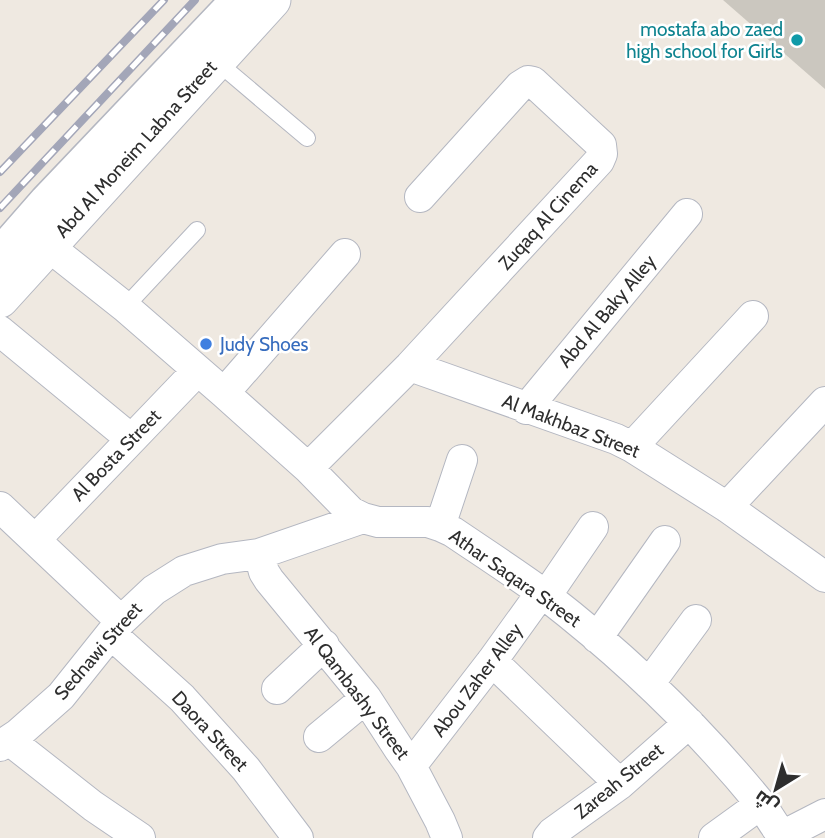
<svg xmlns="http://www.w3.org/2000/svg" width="825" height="838" viewBox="0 0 825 838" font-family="Cabin,Cairo,sans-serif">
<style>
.building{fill:#cbc7bf}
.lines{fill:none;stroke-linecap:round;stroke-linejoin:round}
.service-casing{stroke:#b4b7c1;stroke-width:18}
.minor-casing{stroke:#b4b7c1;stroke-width:32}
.tertiary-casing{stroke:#b4b7c1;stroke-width:39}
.secondary-casing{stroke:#b4b7c1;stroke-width:41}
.service{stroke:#fff;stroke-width:16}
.minor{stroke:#fff;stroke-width:30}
.tertiary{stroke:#fff;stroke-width:37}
.secondary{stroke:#fff;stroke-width:38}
.rail-casing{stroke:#a3a6b8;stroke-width:8}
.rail{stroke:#fff;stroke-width:5;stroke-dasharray:16;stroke-linecap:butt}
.culture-dot{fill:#0f9aa8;stroke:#fff;stroke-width:2.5}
.shop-dot{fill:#3f7fe0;stroke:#fff;stroke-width:2.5}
.labels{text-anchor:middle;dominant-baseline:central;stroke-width:5;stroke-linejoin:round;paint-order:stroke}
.culture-label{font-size:19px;fill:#0d838f;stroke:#fff;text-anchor:end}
.street-label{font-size:19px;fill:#2e2e2e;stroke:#fff}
.shop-label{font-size:19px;fill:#366cbe;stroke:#fff;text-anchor:start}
</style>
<rect width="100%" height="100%" fill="#efe9e1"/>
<path class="building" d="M723,0H825V89Z"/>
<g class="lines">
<defs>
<path id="service" d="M216,61L307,138
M125,307L197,230"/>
<path id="minor" d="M48,246L125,307L224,393L308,468L351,512L363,518L378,522H428L440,526L453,532C484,553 515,573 545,595C624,656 697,726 760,803C768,814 775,827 784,838
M0,331L131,439
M410,366L616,439L632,447L727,507L825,577
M224,393L345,254
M526,409L687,214
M632,447L753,316
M308,468L410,366L599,161L602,154L601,145L533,82L528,81L520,86L420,197
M0,507L121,621
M727,507L825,402
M440,526L462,460
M35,540L197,371
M259,554L264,572L269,580L366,698L399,749L411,766L440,821L447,838
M546,596L593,527
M111,634L182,698L246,769L298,838
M597,638L665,541
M492,661L620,784
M649,684L696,620
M277,689L324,645
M319,737L366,698
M9,740L93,806L140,838
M0,746L18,734L61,696L121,621L154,590L184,571L222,559L259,554L363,518
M411,766L492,661L541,593
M782,836L825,814
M548,838L552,833L620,784L689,723
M714,838L761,804"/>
<path id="tertiary" d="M0,299L272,0"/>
<path id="secondary" d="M0,258L48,203L241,0"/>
</defs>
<use href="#service" class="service-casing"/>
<use href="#minor" class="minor-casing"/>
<use href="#tertiary" class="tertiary-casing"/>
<use href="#secondary" class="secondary-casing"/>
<use href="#service" class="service"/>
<use href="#minor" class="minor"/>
<use href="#tertiary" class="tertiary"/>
<use href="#secondary" class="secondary"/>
<defs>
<path id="rail" d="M0,172L164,0
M0,208L195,0"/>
</defs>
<use href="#rail" class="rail-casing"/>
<use href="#rail" class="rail"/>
</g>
<circle class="culture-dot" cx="797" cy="40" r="7"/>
<circle class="shop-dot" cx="206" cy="344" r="7"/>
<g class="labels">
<g class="culture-label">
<text x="783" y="29">mostafa abo zaed<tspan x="783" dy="22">high school for Girls</tspan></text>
</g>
<g class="street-label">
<text transform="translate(136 149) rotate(-48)">Abd Al Moneim Labna Street</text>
<text transform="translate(548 216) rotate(-48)">Zuqaq Al Cinema</text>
<text transform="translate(607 311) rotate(-50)">Abd Al Baky Alley</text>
<text transform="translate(571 426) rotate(21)">Al Makhbaz Street</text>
<text transform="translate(116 455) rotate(-46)">Al Bosta Street</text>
<text transform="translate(515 578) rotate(35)">Athar Saqara Street</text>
<text transform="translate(98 651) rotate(-49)">Sednawi Street</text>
<text transform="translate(477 680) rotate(-53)">Abou Zaher Alley</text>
<text transform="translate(357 693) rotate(53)">Al Qambashy Street</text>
<text transform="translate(210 731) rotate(47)">Daora Street</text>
<text transform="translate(619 781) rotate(-39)">Zareah Street</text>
</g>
<g class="shop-label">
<text x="220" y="344">Judy Shoes</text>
</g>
</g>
<g transform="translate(776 789) rotate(217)" stroke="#ffffff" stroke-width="5" paint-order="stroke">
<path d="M0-5L12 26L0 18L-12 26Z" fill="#2e2e2e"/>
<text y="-10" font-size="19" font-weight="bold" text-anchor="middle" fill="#2e2e2e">ش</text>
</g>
</svg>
